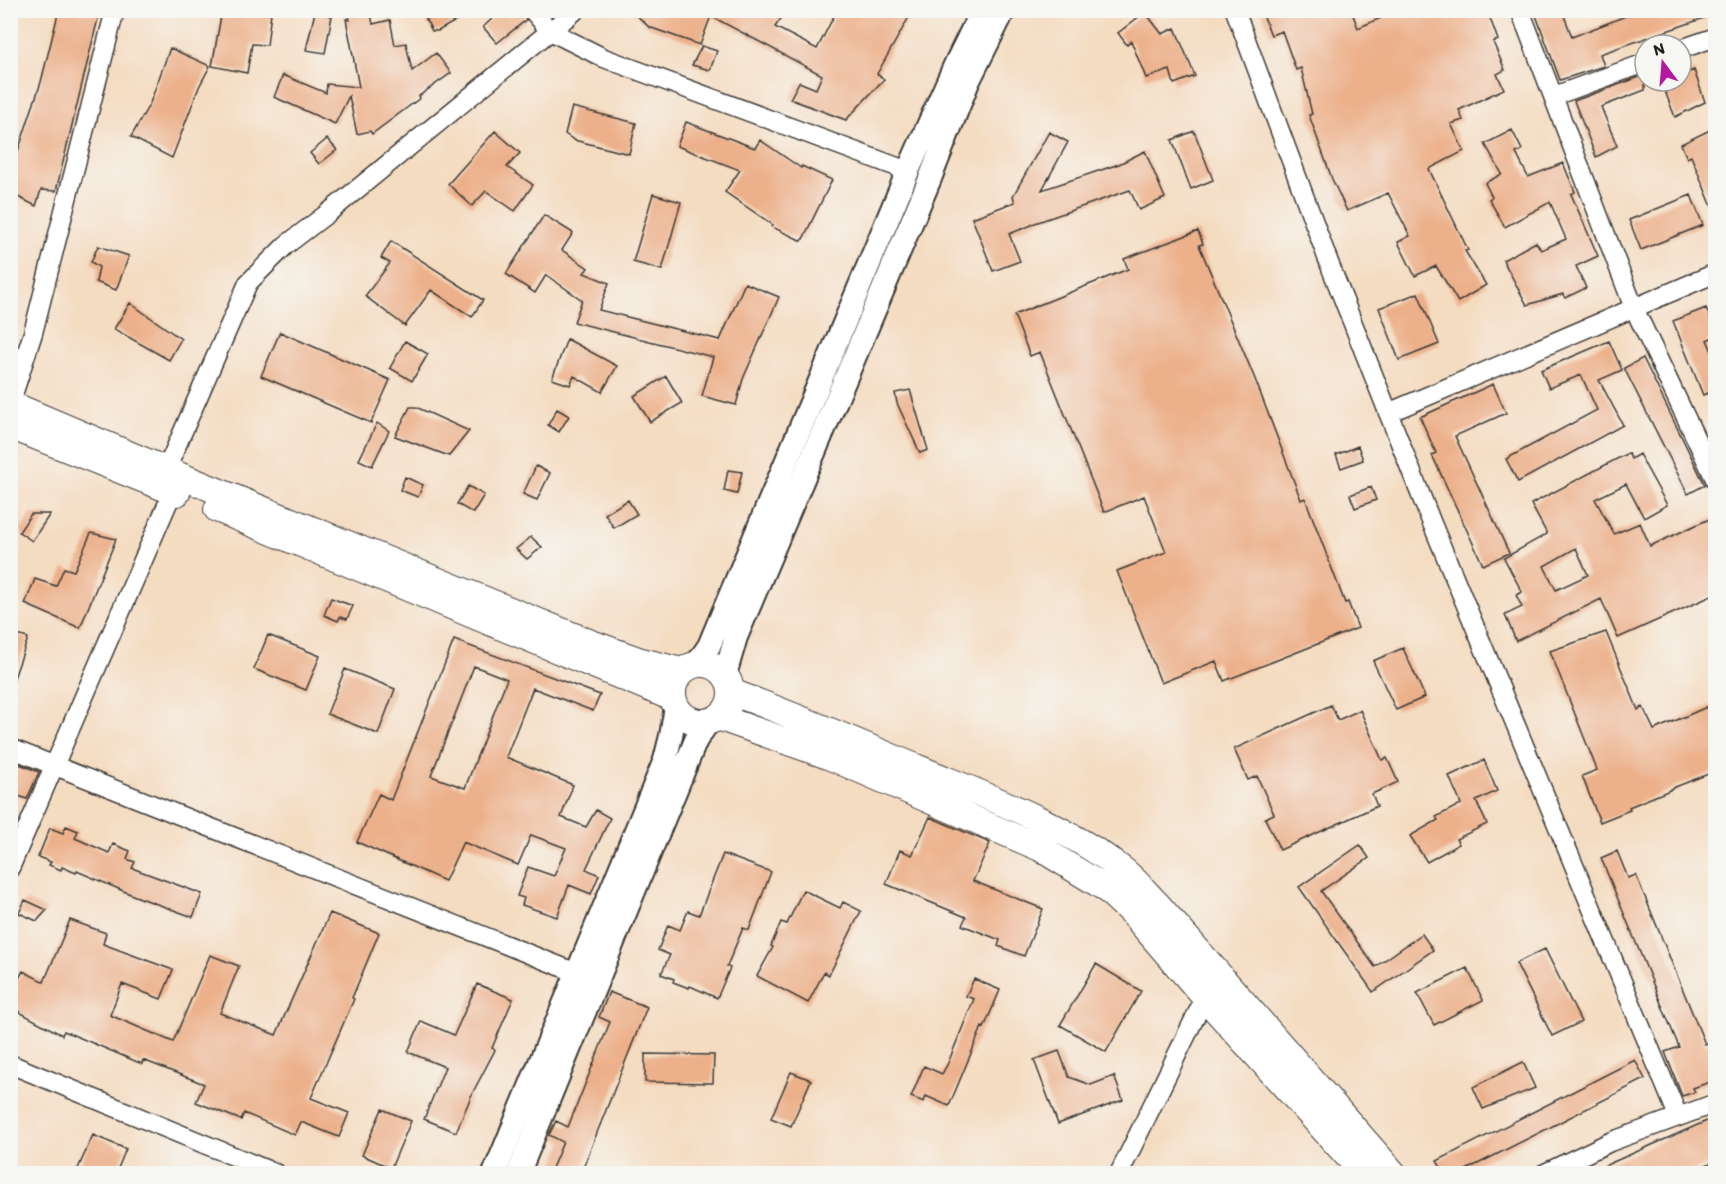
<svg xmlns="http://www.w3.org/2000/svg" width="1726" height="1184" viewBox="0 0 1726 1184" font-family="Itim,sans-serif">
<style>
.building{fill:#ecb08a;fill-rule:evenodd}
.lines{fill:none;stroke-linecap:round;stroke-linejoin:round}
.minor-casing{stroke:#3c3935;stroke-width:21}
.tertiary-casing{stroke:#3c3935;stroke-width:26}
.secondary-casing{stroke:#3c3935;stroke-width:28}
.minor{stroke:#fff;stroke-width:18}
.tertiary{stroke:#fff;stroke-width:22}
.secondary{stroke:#fff;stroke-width:26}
</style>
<rect width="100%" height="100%" fill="#f6f6f2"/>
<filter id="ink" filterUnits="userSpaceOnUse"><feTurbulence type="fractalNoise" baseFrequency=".0167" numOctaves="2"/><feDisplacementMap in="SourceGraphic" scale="12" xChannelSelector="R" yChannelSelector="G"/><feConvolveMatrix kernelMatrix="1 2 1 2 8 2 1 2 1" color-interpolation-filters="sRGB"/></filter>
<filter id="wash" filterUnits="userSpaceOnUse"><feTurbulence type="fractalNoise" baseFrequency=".008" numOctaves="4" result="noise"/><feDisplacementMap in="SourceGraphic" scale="24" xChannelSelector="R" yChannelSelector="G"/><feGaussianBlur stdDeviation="1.35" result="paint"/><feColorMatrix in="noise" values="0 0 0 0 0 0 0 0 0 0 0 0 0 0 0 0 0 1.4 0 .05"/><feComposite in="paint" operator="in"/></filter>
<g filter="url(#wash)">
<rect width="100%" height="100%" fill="#f4dcc1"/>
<g id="blocks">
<path class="building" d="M59,10H100L56,191L41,190L36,206L10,193V175L41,82Z
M222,10H259L258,12L271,13L267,45L252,44L247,73L212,66Z
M347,10H370L373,24L390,20L395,45L406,43L412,71L436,53L451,73L419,96L420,98L372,134L370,131L357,134L349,96L335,124L274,97L283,75L326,93L327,84L359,87L346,19L350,20Z
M421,10H475L438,31H432Z
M502,10H521L526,20L497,43L483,27Z
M631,10H787L775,27L817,49L837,10H913L877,74L884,79L846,120L790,99L799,82L816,89L822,75L711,16L700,45L649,27Z
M1261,10H1351L1358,28L1399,10H1487L1498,40L1493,42L1505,70L1497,74L1504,89L1459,110L1463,120L1451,124L1464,151L1429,169L1468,250L1465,251L1486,285L1458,302L1436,266L1415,276L1398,242L1410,236L1388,193L1347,211L1332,179L1309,115L1312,114L1301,68L1296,70L1282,31L1271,35Z
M1534,10H1562L1572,37L1641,10H1716V14L1600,54L1604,66L1560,80Z
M315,12L332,16L325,53L306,50Z
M1145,12L1162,34L1175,28L1195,76L1174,84L1170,70L1146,78L1131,41L1127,45L1118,33Z
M702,46L717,51L710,70L692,65Z
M170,48L210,66L199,87L172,158L131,137L150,103Z
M1694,70L1705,102L1675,117L1661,81H1681V75Z
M1645,75V90L1601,107L1617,146L1596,157L1574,101Z
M572,107L636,123L629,154L574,140L565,134Z
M686,122L755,148L760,140L801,168L802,166L832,180L802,241L772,227L773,225L725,192L740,170L677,146Z
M1716,127V214H1715L1691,156L1687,158L1681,144Z
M1512,130L1522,150L1516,153L1528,177L1563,163L1575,192L1571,194L1598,256L1576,266L1586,288L1565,298L1563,294L1527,305L1503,260L1536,242L1541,250L1566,239L1550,202L1505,227L1489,199L1492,197L1485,183L1502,174L1485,144Z
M495,131L520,153L507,167L533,185L515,211L486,191L472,206L448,184Z
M1194,131L1213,180L1191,189L1172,140Z
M1049,132L1068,142L1042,190L1119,164L1145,151L1165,198L1139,210L1130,190L1032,224V225L1009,234L1020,261L993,271L972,218L1015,202L1013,196Z
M327,139L337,150L319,164L310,153Z
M653,194L681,202L662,270L633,262Z
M1691,195L1703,225L1641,250L1629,220Z
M544,215L573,233L562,250L588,268L584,273L609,283L599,310L720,340L745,283L779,297L743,379L736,405L702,396L713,357L574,322L582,300L546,275L535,293L506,274Z
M1198,231L1203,244L1199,245L1255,379L1301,500L1305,498L1345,603L1348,602L1358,628L1224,681L1216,661L1161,683L1117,571L1166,552L1144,496L1104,512L1040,352L1030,356L1014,315L1128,269L1124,259Z
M391,241L483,300L472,317L431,290L405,326L365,296L390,263L381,258Z
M98,246L129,256L116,290L96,282L99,267L91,262Z
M1418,293L1439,344L1399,360L1379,308Z
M130,303L181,339L169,360L114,329Z
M1706,308L1716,332V336L1707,340L1716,360V390L1703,395L1673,321Z
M280,332L390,380L371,423L261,376Z
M567,339L617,366L602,392L574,376L570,385L552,379Z
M405,341L428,354L412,381L390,368Z
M1609,341L1622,370L1599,380L1623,425L1518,482L1506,459L1597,410L1581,375L1549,388L1541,370Z
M1643,358L1705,485L1688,494L1624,368Z
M666,376L682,403L650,422L634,396Z
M1493,384L1506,413L1455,436L1509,553L1483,565L1432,455L1436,453L1420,417Z
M910,390L928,450L920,453L897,403L895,393Z
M410,407H416L469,431L449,456L395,436Z
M557,409L569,416L559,432L548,425Z
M377,423L389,431L372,466L359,460Z
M1358,446L1363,460L1341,468L1336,455Z
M1628,453L1631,459L1639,454L1667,505L1644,518L1626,484L1595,499L1614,534L1640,523L1650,546L1716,516V594L1618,638L1601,599L1516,641L1505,615L1522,607L1516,595L1522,592L1504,558L1547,534L1531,504ZM1576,548L1588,575L1556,590L1544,566Z
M536,466L550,473L537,500L523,494Z
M728,470L742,472L737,494L724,491Z
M405,477L423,485L418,497L400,490Z
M468,486L484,495L473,513L457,504Z
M1371,487L1376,500L1355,508L1350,495Z
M628,500L637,514L614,528L605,514Z
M31,514H50L32,541L19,532Z
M91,533L116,539L80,628L25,604L35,579L56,586L64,568L74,571Z
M531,537L542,547L527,559L516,549Z
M331,598L353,606L347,619L340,617L338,621L324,615Z
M1606,632L1638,710L1643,707L1654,730L1716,703V771L1670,789V790L1629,807L1630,810L1600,822L1582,776L1597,770L1550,651Z
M10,633L28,638L13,681H10Z
M268,635L320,656L306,690L254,669Z
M454,640L600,695L593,711L533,688L506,757L573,785L561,817L586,827L596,810L610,818L586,869L599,875L591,894L569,885L557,917L522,905L524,898L517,896L528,867L554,876L566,848L531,835L518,865L463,842L445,881L357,842L379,794L391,800ZM474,666L507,679L465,788L431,776Z
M1403,648L1425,697L1396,710L1373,661Z
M345,669L395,689L378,734L327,714Z
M1331,705L1338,720L1360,710L1382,760L1387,758L1398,782L1372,794L1377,806L1280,850L1265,818L1274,814L1257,776L1248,780L1234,749Z
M10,760L39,772L27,799L10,793Z
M1484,760L1497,791L1476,801L1487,824L1456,839L1459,844L1427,862L1410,836L1438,820L1436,817L1461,804L1449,776Z
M930,817L990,843L973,881L1043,909L1024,956L998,946L1000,940L962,925L966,917L886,884L900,850L912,855Z
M66,826L78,831L75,838L109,853L113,844L130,851L127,859L135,862L132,868L202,894L193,917L135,896L77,871L76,873L62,867L61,870L49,865L51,862L38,857L50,828L63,833Z
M1360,845L1369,858L1321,891L1375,967L1422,934L1433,950L1373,992L1299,887Z
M1617,851L1628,878L1636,875L1705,1044L1716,1039V1080L1693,1088L1695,1092L1682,1096L1665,1052L1679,1047L1601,858Z
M723,854L771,872L749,930L743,928L727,966L730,968L717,998L690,986L689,988L673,982L674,979L661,974L670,955L658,950L668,925L680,930L688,911L699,915Z
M803,890L840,908L843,902L861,911L829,975L824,972L808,1003L757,976L773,947L771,946L781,922L787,924Z
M25,900L47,910L37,921L19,913Z
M330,913L379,933L352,998L354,999L311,1098L349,1113L339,1137L301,1122L295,1135L244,1113L241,1120L196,1102L204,1084L143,1060L142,1064L64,1031L62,1035L10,1007V993L23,971L44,982L70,920L106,933L103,944L173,970L161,999L122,984L110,1015L173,1042L210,955L239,966L220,1013L276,1035Z
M1545,949L1581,1022L1552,1036L1516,963Z
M1096,964L1141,991L1106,1052L1060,1025Z
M1467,968L1483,1000L1434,1025L1417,993Z
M974,979L1000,990L984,1028L982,1027L949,1106L926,1096L924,1102L911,1097L924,1066L942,1074L948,1063L974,999L966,996Z
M477,984L513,999L492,1048L495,1050L472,1094L456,1132L424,1119L445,1067L408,1052L421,1021L454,1035Z
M609,992L647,1007L581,1173H550L563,1142L549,1135L556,1121L568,1127L610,1022L599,1017Z
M1059,1051L1069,1077L1091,1085L1114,1076L1123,1100L1058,1124L1034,1060Z
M645,1054L714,1055L713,1083L645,1082Z
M1635,1060L1645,1079L1460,1173H1444L1437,1161Z
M1523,1062L1535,1088L1483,1109L1473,1087Z
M791,1072L811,1080L791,1126L771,1118Z
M382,1109L411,1121L391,1168L362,1155Z
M1716,1117V1161L1686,1173H1588Z
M93,1135L126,1149L116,1173H76Z"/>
</g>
</g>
<g filter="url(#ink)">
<use href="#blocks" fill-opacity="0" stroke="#3c3935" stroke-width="1.5"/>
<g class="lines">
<defs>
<path id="minor" d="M532,10L550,31L604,58L908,171
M1235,10L1331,268L1431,521L1678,1116
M1520,10L1634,308L1716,481
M1681,49L1716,37
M1554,96L1645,63
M10,404L33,333L115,10
M1388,413L1716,273
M166,470L248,283L286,245L328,213L576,10
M10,748L577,973
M10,868L173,491
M10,1064L277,1174
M1119,1174L1205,997
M1543,1174L1610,1142L1716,1103"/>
<path id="tertiary" d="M696,665L709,646L908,171L956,63L982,10
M725,675L736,637L929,181L968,82L1004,10
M494,1174L665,760L671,736L676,707
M518,1174L687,762L696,740L709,721"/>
<path id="secondary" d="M10,404L166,470L591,643L638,660L682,671
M10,426L177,493
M217,509L673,698
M673 693a29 29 0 1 1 58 0a29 29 0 1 1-58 0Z
M731,692C794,715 856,742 918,768C988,797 1062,823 1123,870C1136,880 1147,894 1158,905L1394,1174
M718,717L828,756L1040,848L1105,888L1134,915L1215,1009L1364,1174"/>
</defs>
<use href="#minor" class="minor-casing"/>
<use href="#tertiary" class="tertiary-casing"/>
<use href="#secondary" class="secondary-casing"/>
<use href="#minor" class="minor"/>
<use href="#tertiary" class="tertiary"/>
<use href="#secondary" class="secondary"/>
</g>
</g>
<rect width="1726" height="1184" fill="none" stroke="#f6f6f2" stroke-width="36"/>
<g transform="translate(1663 63) rotate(344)"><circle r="28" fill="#f6f6f2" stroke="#9f9f9c" stroke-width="1.5"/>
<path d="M0-4.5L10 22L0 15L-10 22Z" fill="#b5179e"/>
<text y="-9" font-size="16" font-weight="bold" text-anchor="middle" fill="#1c1c1c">N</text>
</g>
</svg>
